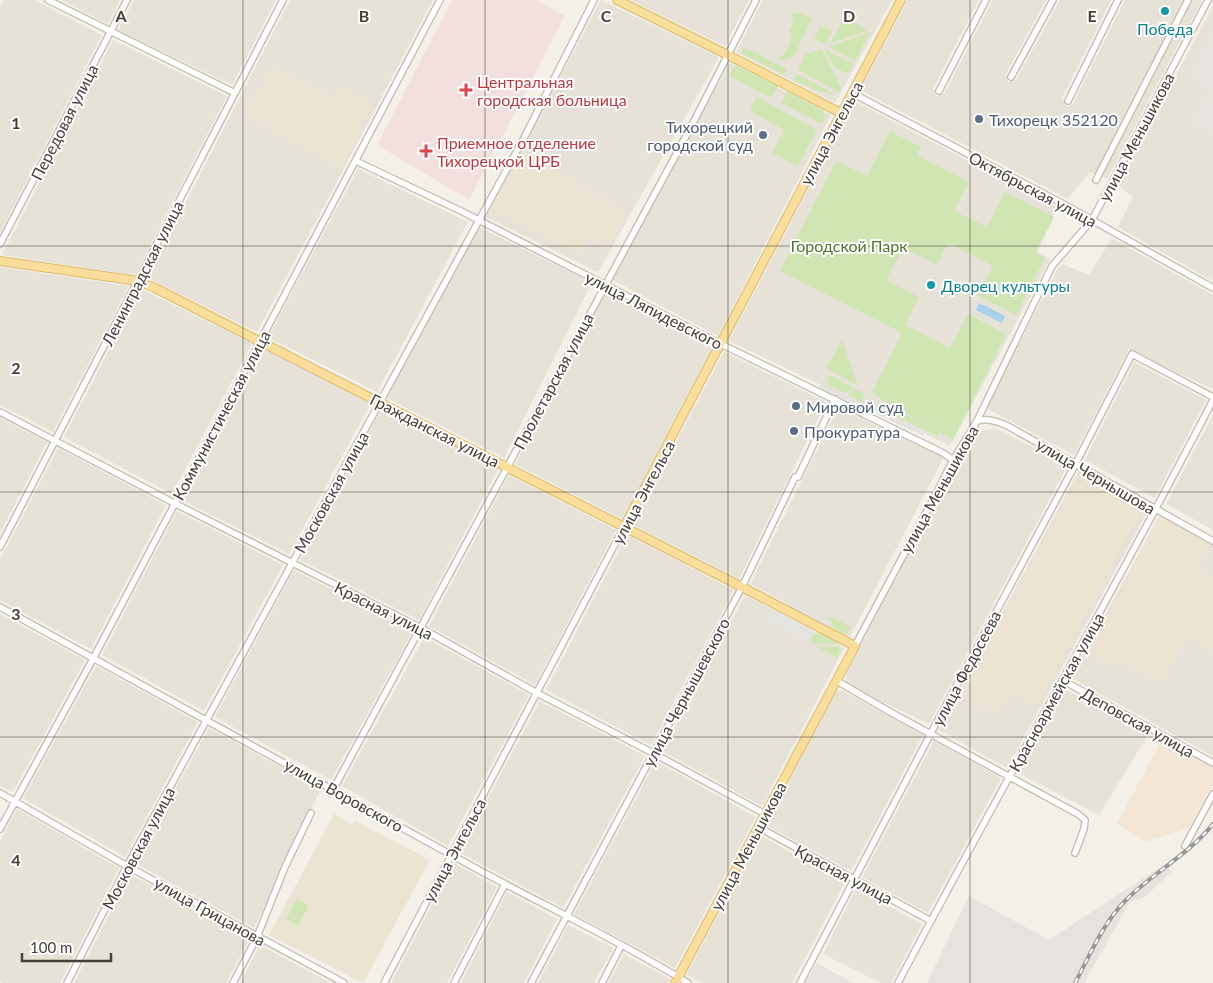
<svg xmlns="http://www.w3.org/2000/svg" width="1213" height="983" viewBox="0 0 1213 983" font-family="Lato,sans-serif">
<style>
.residential{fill:#e7e2d7}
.commercial{fill:#f4e6d5}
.industrial{fill:#e6e2dd}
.education{fill:#ece4d3}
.medical{fill:#f3dfdd}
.green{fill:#cfe6b3}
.parking{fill:#e5e3e0}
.water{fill:#a8d1ed}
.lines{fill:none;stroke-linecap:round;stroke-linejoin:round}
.minor-casing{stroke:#c1baae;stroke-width:8}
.major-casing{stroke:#deba6c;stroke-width:10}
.minor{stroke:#fff;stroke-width:5.5}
.major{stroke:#f9dd9b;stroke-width:8}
.rail-casing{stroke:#979797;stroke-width:4}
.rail{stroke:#fff;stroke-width:2;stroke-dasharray:5.5;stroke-linecap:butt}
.grid{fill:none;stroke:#464037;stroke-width:1;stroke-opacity:0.55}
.culture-dot{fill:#0f9aa8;stroke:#fff;stroke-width:2}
.health-dot{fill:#e0444e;stroke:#fff;stroke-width:2}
.service-dot{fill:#5c6f8a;stroke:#fff;stroke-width:2}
.labels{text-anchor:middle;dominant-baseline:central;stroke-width:4;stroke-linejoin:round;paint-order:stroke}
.culture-label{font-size:16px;fill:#0d838f;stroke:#fff}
.health-label{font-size:16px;fill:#be3a42;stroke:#fff;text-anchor:start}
.service-label{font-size:16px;fill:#4e5e75;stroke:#fff;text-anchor:start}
.street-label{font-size:16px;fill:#464037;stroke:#fff}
.park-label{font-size:16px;fill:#49762d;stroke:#fff}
.grid-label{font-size:16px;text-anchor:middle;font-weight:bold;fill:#464037;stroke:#fff;stroke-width:4;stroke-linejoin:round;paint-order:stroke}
</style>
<rect width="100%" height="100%" fill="#f3f0e8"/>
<path class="residential" d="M4,0H34L102,35L0,233V8Z
M61,0H120L108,24Z
M134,0H276L232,85L118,30Z
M290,0H433L257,332L147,278Z
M601,0L719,57L598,272L486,217Z
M631,0H749L725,46Z
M763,0H892L835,103L736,52Z
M908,0H979L933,88L936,96L944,94L993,0H1046L1006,74L1008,82L1016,80L1060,0H1111L1062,98L1066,107L1073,104L1125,0H1202L1107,179L1099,174L1089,173L1068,199L860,90Z
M1213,6V281L1118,227L1133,197L1118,185Z
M113,40L227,96L135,275L2,255Z
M730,63L831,115L718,336L609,278Z
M854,101L1057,207L1035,247L1038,252L1050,259L950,446L729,341Z
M358,169L468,222L377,392L268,337Z
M479,227L592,283L504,458L387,398Z
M1112,238L1213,295V387L1212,389L1129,349L1074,455L986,408L1057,270L1062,264L1089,275Z
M0,267L129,286L53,432L0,405Z
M141,289L252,343L172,494L64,437Z
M603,289L713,346L622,519L515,464Z
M263,348L371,403L289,554L182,500Z
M724,352L826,402L739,579L632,524Z
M1134,362L1206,400L1155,498L1085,460Z
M382,408L498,469L419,620L300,560Z
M838,408L944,457L850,637L750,584Z
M1213,415V530L1166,504Z
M0,418L47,442L0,533Z
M995,428L1068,465L929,724L851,687L846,682V674L958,457L977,432Z
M58,448L166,505L91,649L0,600V560Z
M1079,471L1149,509L1007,768L939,730Z
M509,475L616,530L535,685L429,626Z
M177,511L283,565L204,711L102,655Z
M1160,515L1213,544V756L1071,678Z
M627,535L734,590L651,745L546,690Z
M294,570L413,631L331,780L215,717Z
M745,595L844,648L762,806L662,751Z
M0,614L85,660L13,792L0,786Z
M424,637L529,695L448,846L342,786Z
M96,666L198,722L125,857L23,798Z
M1065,689L1148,735L1099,815L1018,773Z
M839,691H843L923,735L851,871L766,825L835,693Z
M540,701L645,756L563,908L459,852Z
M209,728L321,789L254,928L135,863Z
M934,741L1001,778L928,913L862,877Z
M656,761L756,817L675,968L574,914Z
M17,809L119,868L60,983H3L0,981V842Z
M761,836L845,882L792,983H704L686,975Z
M454,863L497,887L447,983H391Z
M130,874L249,940L226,983H74Z
M856,888L922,924L891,983H881L823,954Z
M507,892L557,919L524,983H461Z
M568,925L613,948L594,983H538Z
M260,945L330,983H240Z
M624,954L670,979L668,983H608Z"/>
<path class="commercial" d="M1162,739L1213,767V784L1189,828L1146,842L1117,824Z"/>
<path class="industrial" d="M1213,33V136L1191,124L1210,89L1189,77Z
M1165,864L1172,871L1145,897L1130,902L1084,983H927L969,896L1049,940Z
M817,963L853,983H805Z"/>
<path class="education" d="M272,66L335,98L342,87L373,104L342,167L246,116Z
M524,153L628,212L607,250L587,239L579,253L493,208Z
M1084,476L1141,508L1037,706L1012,692L996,715L959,696L1076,480L1079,482Z
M1161,515L1211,543L1196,568L1213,579V651L1188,636L1160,682L1122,662L1114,666L1088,653Z
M334,814L352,824L354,820L430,860L363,983L269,935Z"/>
<path class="medical" d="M452,0H536L565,16L469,200L377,145Z"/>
<path class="green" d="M798,12L812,19L794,56L780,61L778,59C785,55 791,44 792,35L789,31L794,20L792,14Z
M846,18L868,30L830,44L843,20Z
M821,26L832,31L825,44L814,39Z
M870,32L855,61L829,47Z
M744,47L787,69L784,75L741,53Z
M822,49L841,87L839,92L798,70L806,54Z
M824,49L853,64L848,74L833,66Z
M735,65L778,86L772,98L729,76Z
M797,74L835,94L821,92L793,80Z
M787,91L823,110L825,117L822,124L781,103Z
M757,97L817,130L798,166L772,153L784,130L750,111Z
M890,131L921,147L917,156L969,182L954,211L987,227L1005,192L1054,217L1036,253L1045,258L1016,315L978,296L993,266L948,243L937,265L903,248L886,280L919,297L905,325L950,348L968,314L1006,334L953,440L940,432L938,436L879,409L886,405L936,430L887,403L872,392L902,333L780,271L836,161L867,176Z
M842,340L858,386L826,368Z
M827,374L854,388L845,393L828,385Z
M856,389L864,393L861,405L858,404L859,400L848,395Z
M831,617L851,627L846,635L830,626L832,622L826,618Z
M819,631L836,641L839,644L810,643L814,634Z
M816,646L839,647L841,649L837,658Z
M297,899L309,906L298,926L286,919Z"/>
<path class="parking" d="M821,383L858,401L856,405L819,388Z
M839,407L863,418L859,421L837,411Z
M878,409L926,432L924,436L876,414Z
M789,600L805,608L802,613L787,605Z
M772,609L815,631L809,642L767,620Z
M816,614L831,622L829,627L813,619Z"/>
<path class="water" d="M979,303L1005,316L1002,323L976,310Z"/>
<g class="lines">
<defs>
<path id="minor" d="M48,0L235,93
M1011,77L1053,0
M939,91L986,0
M852,93L1069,207L1213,288
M1068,101L1118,0
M356,161L461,211L721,344L943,453L953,460
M1096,180L1188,0
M0,244L127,0
M0,412L174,503L421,628L537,693L653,753L765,814
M977,421C988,418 995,421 1006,425L1213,541
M0,547L283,0
M0,607C159,693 318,781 477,869C547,907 620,941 688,983
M855,646L936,494L953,460L977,421L1052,266L1092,220L1208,0
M1062,680L1213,763
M837,681L892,713L1078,814L1085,820L1084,829L1075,853
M334,788L693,123L756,0
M0,793L127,866L344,983
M758,827L931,921
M0,829L94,657L440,0
M1185,846L1213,794
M67,983L127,866L525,136L594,0
M233,983L257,937L285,867L311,813
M384,983L624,527
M454,983L505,884
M531,983L742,587L795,477H798L835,399
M602,983L621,946
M800,983L931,733L1075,465L1132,354L1213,397
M898,983C1001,787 1112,596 1213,400"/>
<path id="major" d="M617,0L728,55L841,113
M0,261L138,281L155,288L742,587L855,646L675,983
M624,527L901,0"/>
</defs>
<use href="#minor" class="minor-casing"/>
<use href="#major" class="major-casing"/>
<use href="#minor" class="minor"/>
<use href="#major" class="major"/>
<defs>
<path id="rail" d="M1075,983C1090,955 1103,923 1126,900C1153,873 1189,854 1213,824"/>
</defs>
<use href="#rail" class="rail-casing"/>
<use href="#rail" class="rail"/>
</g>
<path class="grid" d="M243,0V983M485,0V983M728,0V983M970,0V983M0,246H1213M0,492H1213M0,737H1213"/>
<g class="culture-dot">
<circle cx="1165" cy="11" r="5"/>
<circle cx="931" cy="285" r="5"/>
</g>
<g class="health-dot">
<path d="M463.5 82.5h5v5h5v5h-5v5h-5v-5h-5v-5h5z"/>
<path d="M423.5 143.5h5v5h5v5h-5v5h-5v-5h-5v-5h5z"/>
</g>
<g class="service-dot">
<circle cx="979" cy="119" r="5"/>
<circle cx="763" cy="135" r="5"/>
<circle cx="796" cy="406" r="5"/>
<circle cx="794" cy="431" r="5"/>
</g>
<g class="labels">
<g class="culture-label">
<text x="1165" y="28">Победа</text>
<text x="941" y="285" text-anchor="start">Дворец культуры</text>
</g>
<g class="health-label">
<text x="477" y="81">Центральная<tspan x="477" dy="18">городская больница</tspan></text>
<text x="437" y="142">Приемное отделение<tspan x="437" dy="18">Тихорецкой ЦРБ</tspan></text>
</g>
<g class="service-label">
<text x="989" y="119">Тихорецк 352120</text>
<text x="753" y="126" text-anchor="end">Тихорецкий<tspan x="753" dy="18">городской суд</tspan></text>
<text x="806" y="406">Мировой суд</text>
<text x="804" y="431">Прокуратура</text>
</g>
<g class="street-label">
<text transform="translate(64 122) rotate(-63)">Передовая улица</text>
<text transform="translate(831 133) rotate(-62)">улица Энгельса</text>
<text transform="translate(1136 137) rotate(-62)">улица Меньшикова</text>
<text transform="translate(1033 189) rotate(28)">Октябрьская улица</text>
<text transform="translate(142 273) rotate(-63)">Ленинградская улица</text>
<text transform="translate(654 310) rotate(27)">улица Ляпидевского</text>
<text transform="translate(553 381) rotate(-62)">Пролетарская улица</text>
<text transform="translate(221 415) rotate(-62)">Коммунистическая улица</text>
<text transform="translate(435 430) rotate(27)">Гражданская улица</text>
<text transform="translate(1096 476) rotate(30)">улица Чернышова</text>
<text transform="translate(939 489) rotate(-61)">улица Меньшикова</text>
<text transform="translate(331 492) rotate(-61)">Московская улица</text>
<text transform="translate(643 492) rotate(-62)">улица Энгельса</text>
<text transform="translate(384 610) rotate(27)">Красная улица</text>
<text transform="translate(966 668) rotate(-62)">улица Федосеева</text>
<text transform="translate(686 692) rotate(-62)">улица Чернышевского</text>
<text transform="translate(1056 692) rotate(-61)">Красноармейская улица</text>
<text transform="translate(1138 722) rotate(29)">Деповская улица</text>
<text transform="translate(344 795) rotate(29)">улица Воровского</text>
<text transform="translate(748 846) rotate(-62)">улица Меньшикова</text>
<text transform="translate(138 848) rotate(-62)">Московская улица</text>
<text transform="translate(454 850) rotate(-62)">улица Энгельса</text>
<text transform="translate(844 874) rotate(28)">Красная улица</text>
<text transform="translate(210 911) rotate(29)">улица Грицанова</text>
</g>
<g class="park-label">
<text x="849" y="245">Городской Парк</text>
</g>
</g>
<g class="grid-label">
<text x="121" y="22">A</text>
<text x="364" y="22">B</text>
<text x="606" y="22">C</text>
<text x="849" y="22">D</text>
<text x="1092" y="22">E</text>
<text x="16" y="129">1</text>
<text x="16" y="374">2</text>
<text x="16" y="620">3</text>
<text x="16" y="866">4</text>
</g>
<path d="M22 953v8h89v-8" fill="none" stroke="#464037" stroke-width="2.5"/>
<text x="30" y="953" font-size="15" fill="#464037" stroke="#ffffff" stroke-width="4" paint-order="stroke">100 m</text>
</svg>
